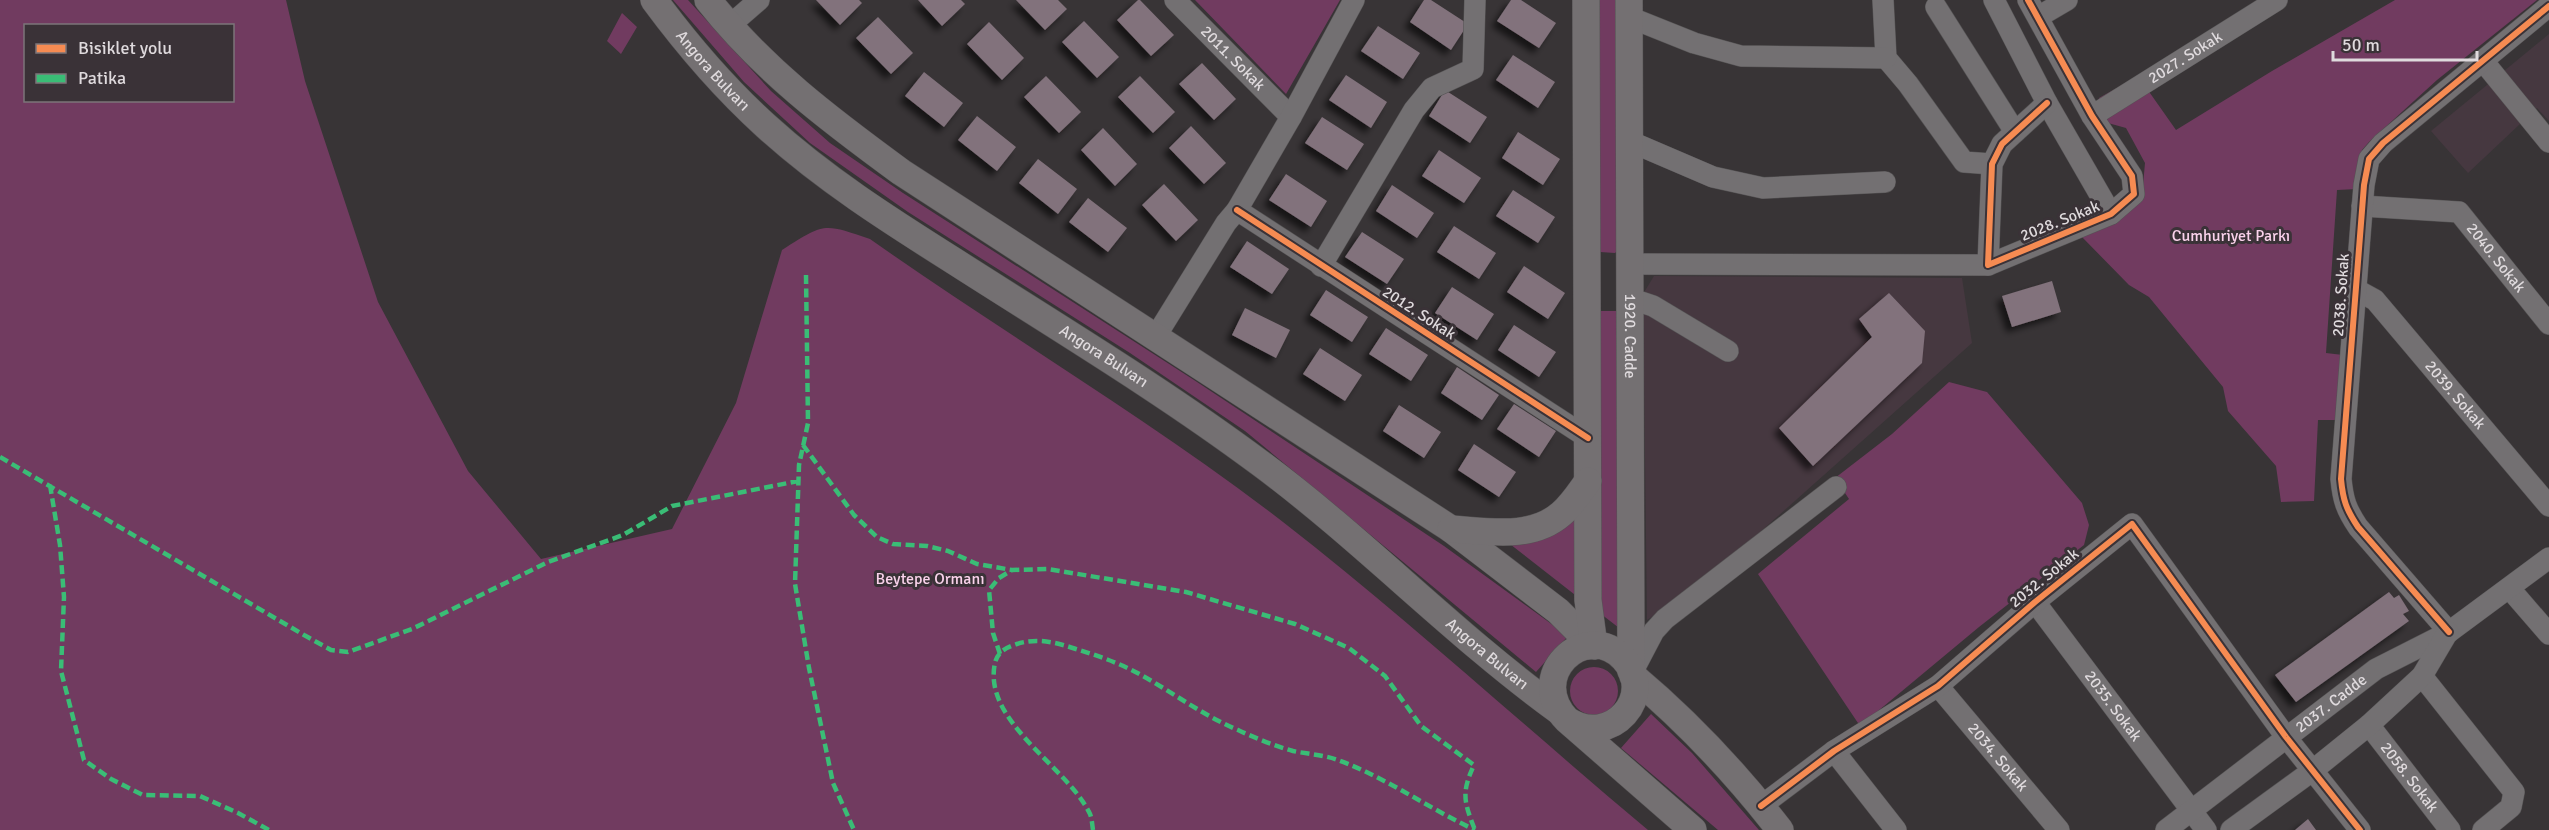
<svg xmlns="http://www.w3.org/2000/svg" width="2549" height="830" viewBox="0 0 2549 830" font-family="Signika,sans-serif">
<style>
.built{fill:#463840}
.green{fill:#713b60;fill-rule:evenodd}
.building{fill:#82727c;filter:url(#shadow)}
.lines{fill:none;stroke-linecap:round;stroke-linejoin:round}
.minor-casing{stroke:#555354;stroke-width:22}
.major-casing{stroke:#555354;stroke-width:28}
.minor{stroke:#737072;stroke-width:21}
.major{stroke:#747072;stroke-width:27}
.quiet{stroke:#3abd76;stroke-width:4.5;stroke-dasharray:9 4.5;stroke-linecap:butt}
.cycleway-casing{stroke:#3a3237;stroke-width:10}
.cycleway{stroke:#f68b52;stroke-width:6}
.labels{text-anchor:middle;dominant-baseline:central;stroke-width:6;stroke-linejoin:round;paint-order:stroke}
.street-label{font-size:16px;fill:#dfdadd;stroke:#3a3237}
.park-label{font-size:16px;fill:#fad2eb;stroke:#3a3237}
</style>
<defs>
<filter id="shadow"><feDropShadow dx="-5.5" dy="5.5" stdDeviation="3" flood-color="#0009"/></filter>
</defs>
<rect width="100%" height="100%" fill="#383436"/>
<path class="built" d="M2549,34V121L2537,108L2468,173L2431,131Z
M1654,276L1962,278L1972,343L1695,590L1647,620L1643,294Z"/>
<path class="green" d="M0,0H286L305,81L378,302L468,471L541,559L672,529L736,403L782,250C825,223 822,223 870,239C1006,335 1151,420 1283,522C1409,620 1526,728 1648,830H0ZM26,26H232V100H26Z
M673,0H688L771,91L830,143L903,193L1194,380L1444,546L1568,636L1536,672L1245,431L1130,353L908,212L810,143L744,82Z
M1195,0H1340L1286,94Z
M1597,0H1616L1617,251L1615,253L1600,252Z
M2395,0H2537L2437,80L2369,142L2362,150L2357,189L2337,190L2326,353L2343,355L2338,420H2318L2314,501L2281,502L2276,466L2228,411L2223,387L2149,297L2129,285L2082,237L2065,222L2125,198L2143,185L2145,163L2126,128L2108,123L2098,105L2099,98L2138,76L2176,130L2272,71Z
M622,13L637,27L621,54L607,41Z
M1598,311H1618L1623,631L1601,614Z
M1949,382L1987,392L2082,503L2089,525L2084,545L1979,627L1860,726L1758,574L1849,499L1835,478L1892,434Z
M1576,510L1579,598L1506,541Z
M1570 691a24 24 0 1 1 48 0a24 24 0 1 1-48 0Z
M1651,714L1692,753L1759,830H1718L1621,748Z"/>
<path class="building" d="M816,0H859L862,3L840,25Z
M918,0H961L965,4L942,26Z
M1016,0H1058L1067,9L1045,30Z
M1138,0H1140L1174,35L1151,56L1117,20Z
M1424,0H1431L1468,24L1451,50L1410,22Z
M1511,0H1521L1556,23L1539,48L1497,21Z
M878,17L913,53L891,74L856,38Z
M1084,21L1119,57L1097,78L1062,42Z
M989,22L1024,58L1002,80L967,44Z
M1378,26L1420,53L1403,79L1361,51Z
M1513,55L1555,82L1538,108L1496,80Z
M1202,63L1236,99L1214,120L1179,84Z
M924,72L963,103L944,127L905,96Z
M1346,75L1387,102L1371,128L1329,100Z
M1046,76L1081,112L1059,133L1024,97Z
M1140,76L1175,112L1153,133L1118,97Z
M1445,90L1487,117L1470,143L1429,116Z
M977,116L1016,147L997,171L958,140Z
M1322,117L1364,144L1347,170L1305,143Z
M1191,126L1226,163L1204,184L1169,148Z
M1103,128L1137,164L1115,186L1081,150Z
M1518,132L1560,159L1543,185L1502,158Z
M1439,150L1481,178L1464,203L1422,176Z
M1038,159L1077,189L1058,214L1019,183Z
M1286,174L1327,201L1311,227L1269,200Z
M1164,184L1198,220L1176,241L1142,205Z
M1392,185L1434,213L1417,238L1376,211Z
M1513,190L1555,217L1538,243L1496,216Z
M1088,198L1127,228L1108,252L1069,222Z
M1454,226L1496,253L1479,279L1437,252Z
M1362,232L1404,259L1387,284L1345,257Z
M1247,241L1289,269L1272,294L1230,267Z
M1524,266L1565,293L1548,319L1507,292Z
M2052,281L2061,312L2012,327L2002,296Z
M1452,287L1494,314L1477,340L1435,313Z
M1326,290L1368,317L1352,342L1310,315Z
M1889,293L1925,331L1922,363L1813,466L1779,428L1872,337L1859,319Z
M1245,308L1290,330L1276,358L1232,335Z
M1514,325L1556,352L1539,377L1498,350Z
M1386,328L1428,355L1411,381L1369,354Z
M1320,348L1362,375L1345,401L1303,374Z
M1457,367L1499,395L1482,420L1441,393Z
M1514,404L1556,431L1539,457L1497,429Z
M1399,405L1441,432L1424,458L1383,431Z
M1474,444L1516,472L1499,497L1458,470Z
M2389,592L2394,598L2399,595L2409,611L2403,614L2409,621L2296,702L2275,675Z
M2308,819L2316,830H2295Z"/>
<g class="lines">
<defs>
<g id="minor">
<path id="s1" d="M1175,0L1291,117"/>
<path d="M1883,0L1886,58L1908,84L1964,162L1992,164"/>
<path d="M1994,0L2047,103L2111,214"/>
<path d="M2028,0L2092,116L2132,176L2134,194L2111,214L1988,265L1992,164L2002,144L2047,103"/>
<path d="M1936,7L2015,132"/>
<path d="M1629,17L1694,43L1741,56L1886,58"/>
<path d="M2038,17L2067,0"/>
<path d="M729,26L759,0"/>
<path d="M2483,61L2549,142"/>
<path id="s2" d="M2092,116L2277,0"/>
<path d="M1629,141L1713,177L1763,188L1885,182"/>
<path id="s3" d="M2362,206L2459,212L2549,324"/>
<path d="M1237,210L1588,438"/>
<path d="M1629,264L1988,265"/>
<path d="M1321,266L1414,110L1432,88L1473,69L1475,0"/>
<path id="s4" d="M2355,289L2375,300L2549,506"/>
<path d="M1630,303L1641,302L1653,306L1728,351"/>
<path d="M1156,336L1226,223L1237,210L1291,117L1354,0"/>
<path d="M2510,589L2549,634"/>
<path id="s5" d="M2035,602L2206,830"/>
<path d="M2449,632L2358,527C2346,509 2343,500 2341,479L2364,185L2369,159L2383,143L2549,6"/>
<path d="M1632,673L1654,631L1665,619L1836,487"/>
<path d="M2422,676L2514,792L2511,807L2483,830"/>
<path id="s6" d="M1938,686L2059,830"/>
<path id="s7" d="M2369,725L2450,830"/>
<path d="M1834,751L1896,830"/>
<path d="M1761,806L1834,751L1938,686L2035,602L2132,524L2286,737L2360,830"/>
<path id="s8" d="M2166,830L2376,669L2449,632L2549,558"/>
<path d="M2231,830L2312,771L2369,725L2422,676L2448,632"/>
</g>
<g id="major">
<path id="s9" d="M654,0C688,46 724,88 766,126C823,178 889,220 954,261C1057,327 1162,390 1260,463C1364,540 1454,635 1559,711"/>
<path d="M708,0C762,69 830,120 901,172L1451,529L1558,611L1579,632L1588,646"/>
<path d="M1586,0L1588,600L1594,646"/>
<path id="s10" d="M1629,0L1631,671"/>
<path d="M1451,529C1488,531 1531,540 1561,514C1572,505 1580,492 1588,481"/>
<path d="M1633,676C1689,723 1735,772 1780,830"/>
<path d="M1567,720C1611,749 1658,695 1623,658C1584,619 1525,677 1567,720L1693,830"/>
</g>
</defs>
<use href="#minor" class="minor-casing"/>
<use href="#major" class="major-casing"/>
<use href="#minor" class="minor"/>
<use href="#major" class="major"/>
<path class="quiet" d="M806,275L808,423L799,465L795,584L809,668L833,783L854,830
M803,445L854,515L877,537L893,544L927,546L948,551L977,564L1012,570
M0,457L304,635L331,650L348,652L412,629L548,562L623,535L672,506L798,481
M50,485L60,545L64,597L61,671L84,760L111,779L143,795L200,796L238,813L269,830
M1000,654L993,633L989,590L999,578L1012,570L1048,569L1186,592L1295,624L1349,648L1385,676L1421,726L1474,765C1461,793 1464,802 1475,830
M1093,830C1092,824 1092,817 1089,812C1066,766 982,721 995,663C997,653 1005,648 1014,645C1035,637 1055,642 1076,649C1099,656 1122,664 1143,676C1175,694 1204,716 1238,730C1255,738 1275,746 1293,751C1308,754 1324,755 1338,760C1387,778 1428,808 1475,830"/>
<defs>
<path id="cycleway" d="M2028,0L2092,116L2132,176L2134,194L2111,214L1988,265L1992,164L2002,144L2047,103
M1237,210L1588,438
M2449,632L2358,527C2346,509 2343,500 2341,479L2364,185L2369,159L2383,143L2549,6
M1761,806L1834,751L1938,686L2035,602L2132,524L2286,737L2360,830"/>
</defs>
<use href="#cycleway" class="cycleway-casing"/>
<use href="#cycleway" class="cycleway"/>
</g>
<g class="labels">
<g class="street-label">
<text stroke="none"><textPath href="#s1" startOffset="82">2011. Sokak</textPath></text>
<text stroke="none"><textPath href="#s2" startOffset="110">2027. Sokak</textPath></text>
<text stroke="none"><textPath href="#s9" startOffset="92">Angora Bulvarı</textPath></text>
<text transform="translate(2060 221) rotate(-22)">2028. Sokak</text>
<text stroke="none"><textPath href="#s3" startOffset="156">2040. Sokak</textPath></text>
<text transform="translate(2341 295) rotate(-86)">2038. Sokak</text>
<text transform="translate(1419 313) rotate(33)">2012. Sokak</text>
<text stroke="none"><textPath href="#s10" startOffset="336">1920. Cadde</textPath></text>
<text stroke="none"><textPath href="#s9" startOffset="578">Angora Bulvarı</textPath></text>
<text stroke="none"><textPath href="#s4" startOffset="147">2039. Sokak</textPath></text>
<text transform="translate(2044 578) rotate(-39)">2032. Sokak</text>
<text stroke="none"><textPath href="#s9" startOffset="1064">Angora Bulvarı</textPath></text>
<text stroke="none"><textPath href="#s8" startOffset="208">2037. Cadde</textPath></text>
<text stroke="none"><textPath href="#s5" startOffset="130">2035. Sokak</textPath></text>
<text stroke="none"><textPath href="#s6" startOffset="93">2034. Sokak</textPath></text>
<text stroke="none"><textPath href="#s7" startOffset="66">2058. Sokak</textPath></text>
</g>
<g class="park-label">
<text x="2231" y="236">Cumhuriyet Parkı</text>
<text x="930" y="579">Beytepe Ormanı</text>
</g>
</g>
<rect x="24" y="24" width="210" height="78" fill="#3a3237" stroke="#7c7579" stroke-width="1.5"/>
<rect x="36" y="44" width="30" height="9" fill="#f68b52" stroke="#7c7579" stroke-width="1.5"/>
<text x="78" y="54" font-size="18" fill="#dfdadd">Bisiklet yolu</text>
<rect x="36" y="74" width="30" height="9" fill="#3abd76" stroke="#7c7579" stroke-width="1.5"/>
<text x="78" y="84" font-size="18" fill="#dfdadd">Patika</text>
<path d="M2333 51v9h144v-9" fill="none" stroke="#dfdadd" stroke-width="3"/>
<text x="2342" y="51" font-size="18" fill="#dfdadd" stroke="#3a3237" stroke-width="4.5" paint-order="stroke">50 m</text>
</svg>
